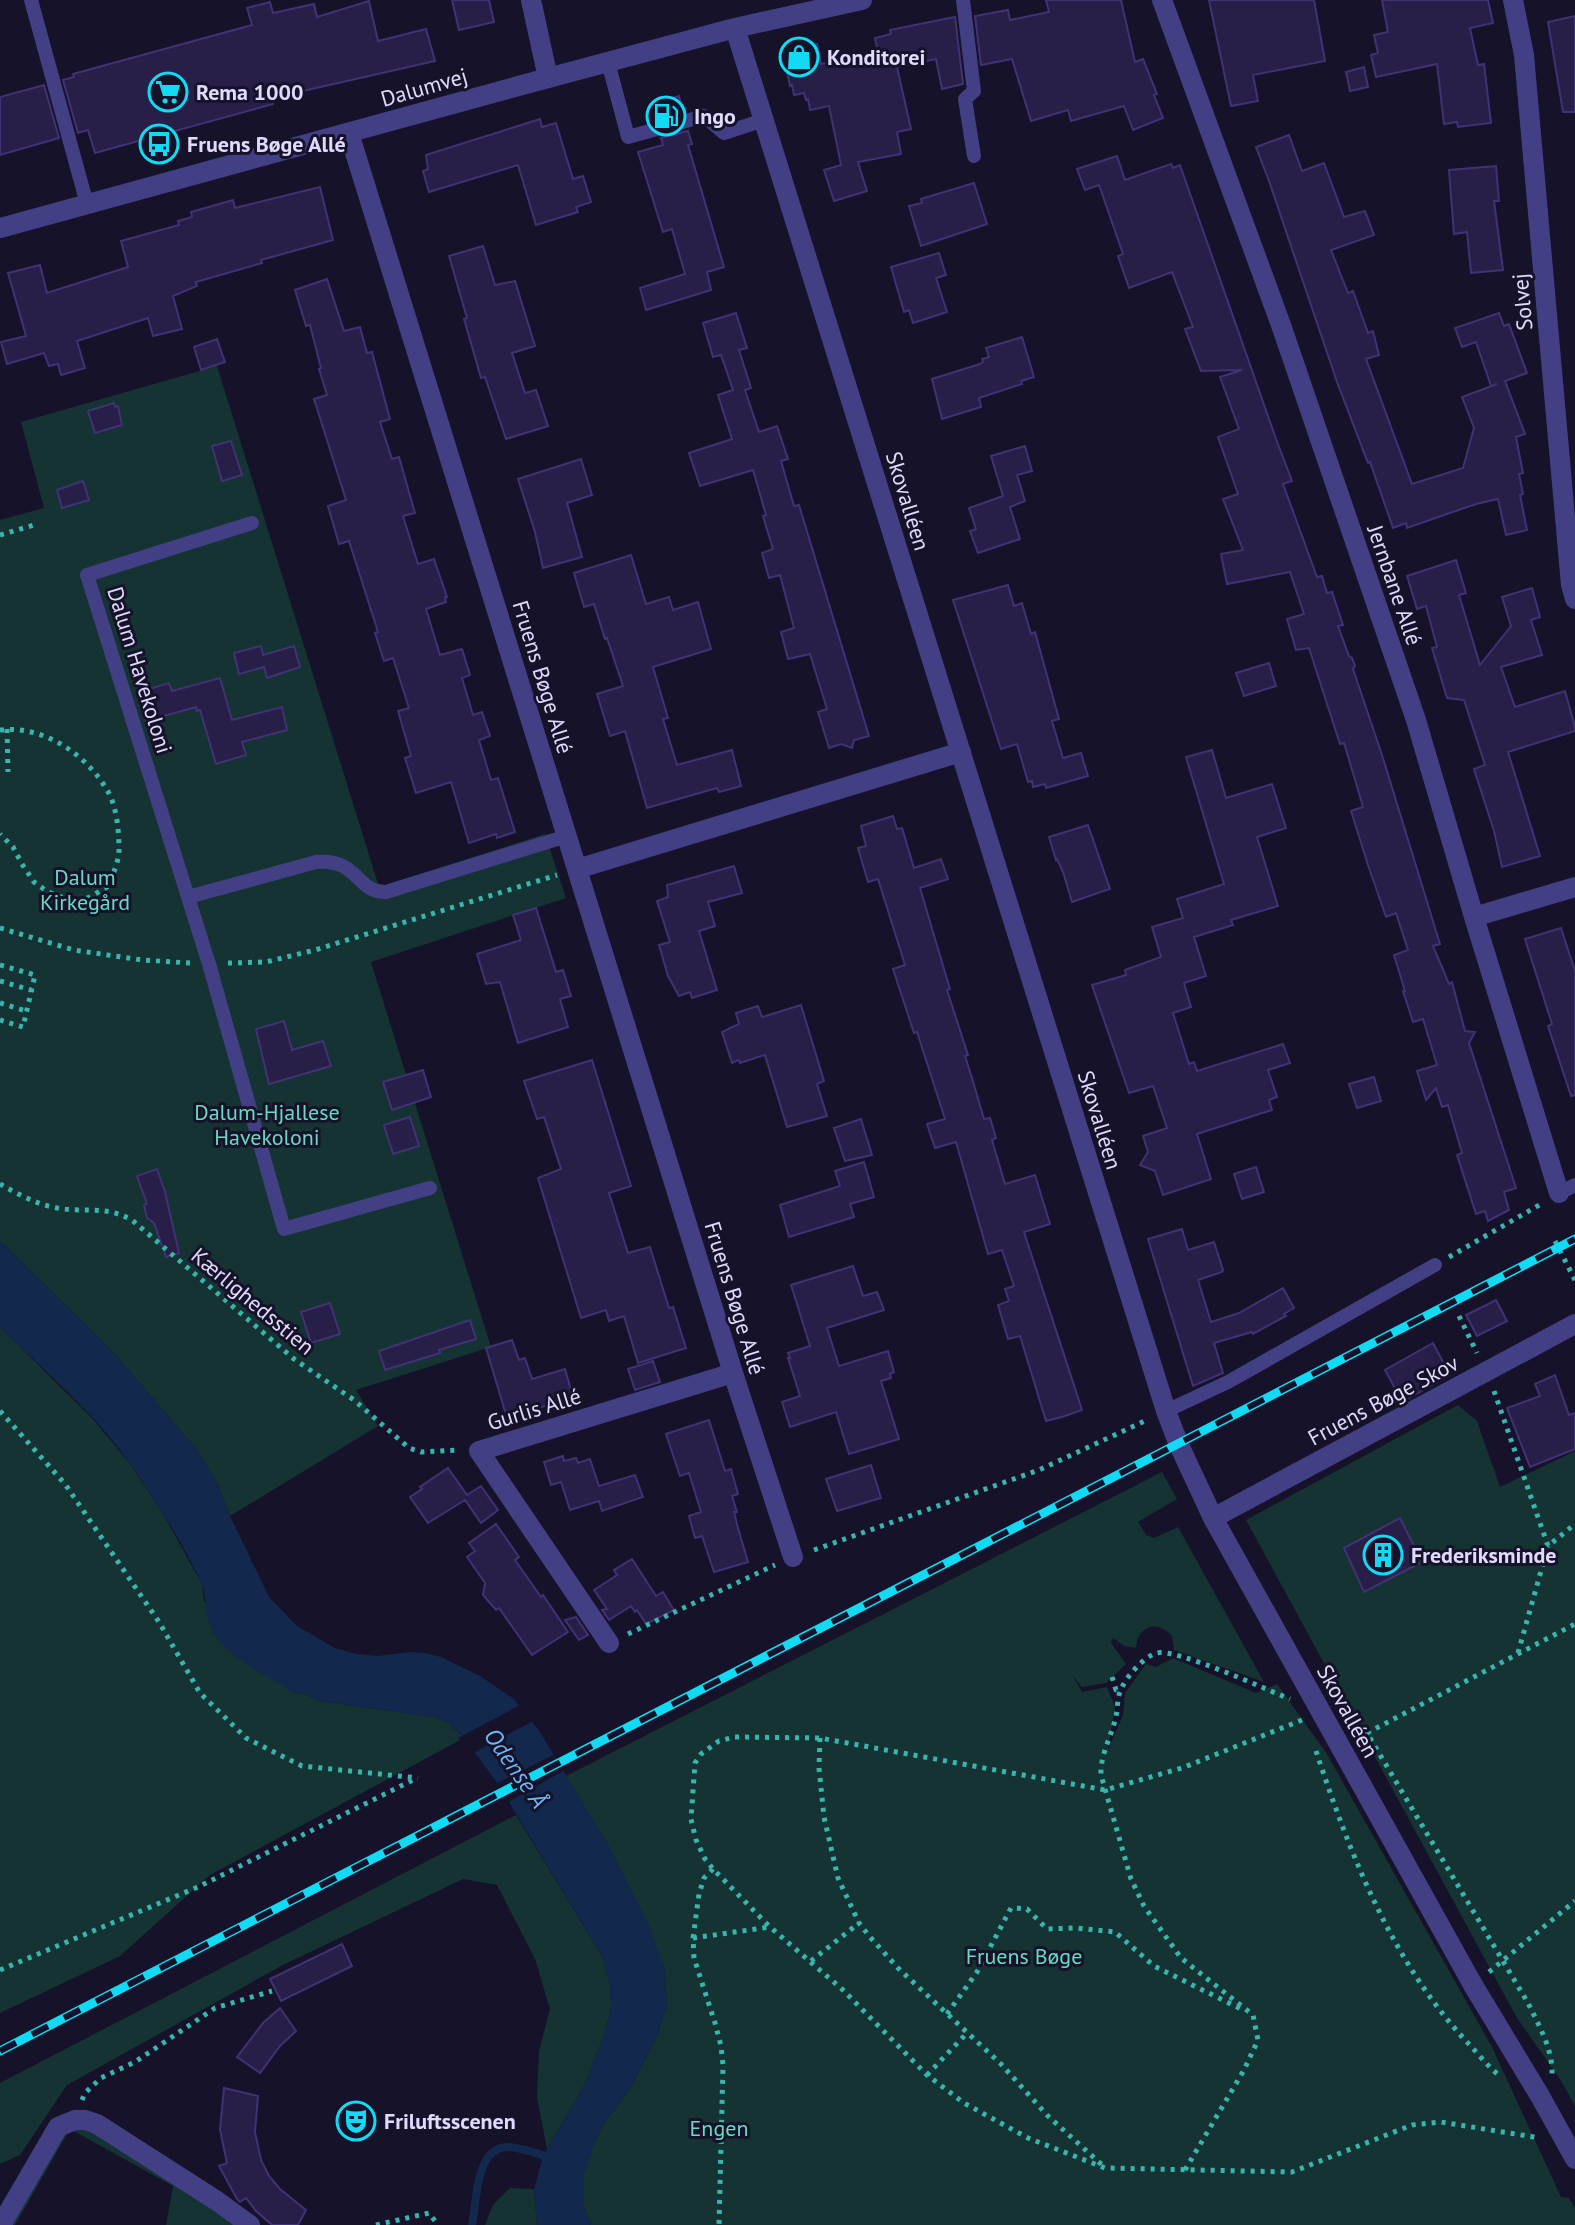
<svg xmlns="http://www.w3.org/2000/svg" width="1575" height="2225" viewBox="0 0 1575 2225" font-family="'PT Sans',sans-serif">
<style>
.green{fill:#153332}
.water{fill:#12284d}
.pier{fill:#161229}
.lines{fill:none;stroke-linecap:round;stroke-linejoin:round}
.stream{stroke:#12284d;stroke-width:8}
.building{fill:#281f49;stroke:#403274;stroke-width:2}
.path{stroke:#37b6b0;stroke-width:5;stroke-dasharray:4 6;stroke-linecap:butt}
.service{stroke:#433f85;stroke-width:14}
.pedestrian{stroke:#433f85;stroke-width:20}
.minor{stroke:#433f85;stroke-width:20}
.tertiary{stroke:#433f85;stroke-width:20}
.rail-casing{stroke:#11dbf4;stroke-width:9}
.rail{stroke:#161229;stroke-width:6;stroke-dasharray:18;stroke-linecap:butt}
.labels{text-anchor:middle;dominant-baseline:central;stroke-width:6;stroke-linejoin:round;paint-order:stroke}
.poi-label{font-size:22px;font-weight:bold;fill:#e0dbfd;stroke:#161229;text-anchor:start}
.street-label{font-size:22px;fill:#e0dbfd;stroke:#161229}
.park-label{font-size:22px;fill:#69dbc0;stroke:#161229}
.water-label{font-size:24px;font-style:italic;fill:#6fb7f8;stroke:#161229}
</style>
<rect width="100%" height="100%" fill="#161229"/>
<path class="green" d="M217,366L379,887L545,834L566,898L371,962L491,1347L356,1390L378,1426L230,1516L217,1483L198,1451L112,1351L0,1241V520L44,508L21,422Z
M0,1327L91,1417L128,1461L161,1510L202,1584L204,1601L292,1692L304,1694L321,1701L434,1717L449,1723L464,1738L210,1875L120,1956L0,2013Z
M1458,1405L1477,1421L1500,1487L1575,1451V2106L1560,2079L1517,2018L1246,1520Z
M1162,1472L1177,1499L1138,1522L1146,1535L1154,1538L1178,1527L1264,1682L1174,1650L1172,1636C1157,1619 1137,1626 1136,1648L1124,1646L1113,1638L1111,1643L1126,1664L1106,1683L1082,1687L1073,1676L1082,1692L1107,1687L1115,1707L1108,1750L1123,1715L1125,1693L1146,1664L1156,1667L1173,1658L1256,1693L1277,1684L1327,1754L1492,2047L1561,2197L1569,2198L1575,2208V2225H591L584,2206V2173L593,2146L605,2122L630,2089L657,2036L667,2004L664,1967L566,1776Z
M516,1815L602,1956L610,1984L611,2008L605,2033L584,2086L547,2149L537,2097L539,2051L550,2009L535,1959L497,1885L463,1879L283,1965L67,2085L20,2155L0,2164V2083Z
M67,2128H92L235,2225H166L173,2186L70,2129L15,2225H7Z
M510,2188L534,2189L537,2225H485L493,2205Z"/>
<path class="water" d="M0,1241L112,1351L199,1452L217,1483L230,1516L269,1597L297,1626L335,1648L357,1654L378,1656L409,1652L425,1653L441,1657L480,1676L514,1699L538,1729L609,1846L648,1923L664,1967L667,2004L657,2036L630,2089L605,2122L593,2146L584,2174V2206L591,2225H537L534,2189L543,2156L584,2086L605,2033L611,2008L610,1984L602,1956L498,1784L464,1738L449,1723L433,1717L321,1701L304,1694L292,1692C269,1677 227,1657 214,1633C204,1617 208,1596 200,1580C181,1540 156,1501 131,1465C95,1413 44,1371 0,1327Z"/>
<path class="pier" d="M522,1704L535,1720L471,1754L458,1738Z
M553,1755L563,1771L505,1804L494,1785Z"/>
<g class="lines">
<path class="stream" d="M472,2225C477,2202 475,2146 509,2147C524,2148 538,2154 552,2158"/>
</g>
<path class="building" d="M452,0H489L494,22L459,30Z
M1046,0H1121L1135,62L1143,59L1157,94L1154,95L1163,118L1133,130L1124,106L1071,121L1068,110L1031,121L1012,59L981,65L975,16L1008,10L1010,20L1049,12Z
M1209,0H1314L1325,61L1253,75L1258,101L1231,106Z
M1382,0H1488L1493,23L1470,28L1478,65L1484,64L1491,123L1458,127L1457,122L1444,124L1437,64L1376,77L1371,55L1378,53L1374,35L1388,32Z
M369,1L378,41L426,29L435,61L272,98L273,104L95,153L88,130L78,133L63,80L74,77L73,74L252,25L247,8L270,2L273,13L314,4L317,17Z
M1575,16V112H1563L1548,22Z
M955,17L963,84L942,89L936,59L897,67L911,129L897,132L901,154L858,162L867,191L834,201L824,170L841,165L829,106L810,110L808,99L806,100L804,93L794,95L792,85L790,86L783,51L817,44L821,64L878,53L875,38L891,34L890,30Z
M1364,67L1368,87L1350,91L1346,72Z
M44,85L59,138L0,155V97Z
M679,96L683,111L656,119L651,104Z
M540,119L542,127L556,123L573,179L583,176L591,202L576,207L578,212L536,225L518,165L429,192L423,171L428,169L426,155Z
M688,131L692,144L688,145L724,267L707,272L711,290L646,310L640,288L685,274L672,229L663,232L638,152L663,145L661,138Z
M1289,135L1302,171L1324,163L1344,217L1365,211L1374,235L1331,250L1348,293L1353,291L1368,333L1373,331L1379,355L1366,359L1412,484L1463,468L1474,428L1462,397L1497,384L1491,386L1476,342L1462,347L1455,328L1499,313L1504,326L1509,324L1527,373L1505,381L1525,434L1516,437L1523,473L1519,474L1523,494L1520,495L1527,530L1506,535L1498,499L1476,504L1407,528L1406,523L1393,528L1370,462L1368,463L1337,382L1269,181L1256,147Z
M1117,156L1125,180L1171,164L1173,168L1180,165L1276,439L1292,481L1283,484L1317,577L1322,576L1327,593L1332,592L1343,625L1338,626L1349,656L1352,658L1355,666L1353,669L1382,755L1440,944L1433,946L1449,984L1452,982L1465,1031L1475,1032L1469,1043L1516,1188L1504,1192L1509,1210L1488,1221L1485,1211L1476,1214L1457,1155L1462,1153L1448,1105L1442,1107L1436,1088L1426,1100L1417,1071L1437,1065L1423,1019L1413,1022L1403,991H1405L1394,955L1408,950L1396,913L1386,917L1368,865L1351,811L1363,807L1359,793L1344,743L1340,744L1309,648L1296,650L1287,619L1304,614L1290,572L1227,584L1221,554L1243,550L1223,499L1238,494L1218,437L1239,429L1220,377L1242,370L1201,371L1185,329L1193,327L1172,272L1129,288L1118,256L1123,254L1099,185L1085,190L1077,169Z
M1496,166L1499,201H1494L1503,270L1471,273L1467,232L1454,234L1449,170Z
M974,183L987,224L921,246L909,206L922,203L921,199Z
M320,187L333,240L261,260L262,263L196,282L197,286L173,296L182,329L153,336L148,318L77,341L85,368L61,375L58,364L49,366L44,353L7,364L1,342L26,336L8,273L40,265L47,293L128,267L121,241L179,225L178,221L192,217L191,212L233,200L235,208Z
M483,246L495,285L515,281L535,346L512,353L525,393L536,390L548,426L506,439L485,377L481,378L464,319L467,318L449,256Z
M939,253L946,275L936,278L947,312L913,323L909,310L904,312L891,267Z
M327,279L344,331L360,327L367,353L372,352L390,419L380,422L392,459L399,457L415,513L403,516L418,564L434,559L447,597H445L446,602L426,609L440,655L462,649L470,675L462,678L473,715L482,712L490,736L479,740L491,780L498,778L515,832L497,838L496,834L469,843L451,782L416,793L405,758L411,756L398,711L409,708L393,658L384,661L375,633L378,632L349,541L339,544L328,506L346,500L314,399L327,395L319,369L321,368L310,325L306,326L295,290Z
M736,313L747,348L739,350L751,388L745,390L759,432L777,426L788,459L781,461L794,506L799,505L869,736L854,740L852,748L841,744L829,748L818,712L827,709L810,654L788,659L781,632L794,628L780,575L769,578L762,553L773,549L763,516L766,515L753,470L700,486L689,453L732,439L718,395L733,390L721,355L713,357L703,323Z
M1022,337L1034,377L1021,381L1022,384L979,398L981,407L942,419L932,379L980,364L983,362L982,359L989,357L986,348Z
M217,339L225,362L201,370L194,347Z
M114,403L115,407L118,406L122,425L95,433L88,411Z
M231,441L242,475L222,481L212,446Z
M1025,446L1032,471L1017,475L1025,501L1010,507L1020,539L978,553L970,531L976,529L969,508L1003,496L991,456Z
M581,459L592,495L567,503L582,557L543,568L535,532L518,479Z
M83,481L89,500L62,508L57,490Z
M631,555L646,604L669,597L673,610L698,602L711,649L653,667L668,718L663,719L677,765L732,750L741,786L719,792L717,788L647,808L625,731L610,736L597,694L623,686L607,638L605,639L594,604L584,607L574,573Z
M1456,560L1466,593L1459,595L1480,665L1511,626L1502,597L1532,588L1540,617L1531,620L1542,655L1501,667L1515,707L1565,691L1575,727V731L1508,752L1540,856L1502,867L1494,831L1474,769L1485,765L1464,700L1447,698L1432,648L1437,647L1426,606L1417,609L1407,576Z
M1008,585L1014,606L1022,603L1031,634L1035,632L1059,719L1052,721L1063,758L1081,753L1088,776L1046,788L1045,784L1033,787L1032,781L1028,782L1017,744L1001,749L953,600Z
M261,646L263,655L294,646L300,667L267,678L264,667L239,674L234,653Z
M1269,663L1276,686L1244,696L1236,673Z
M220,678L232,720L282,707L287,730L242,742L246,755L216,764L200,710L197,711L196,707L146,721L141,702L149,700L146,690L169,683L172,691Z
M1212,750L1226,798L1272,784L1286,828L1257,837L1278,906L1231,920L1233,925L1194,937L1206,976L1184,983L1191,1007L1173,1013L1189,1064L1194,1062L1197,1071L1283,1044L1290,1063L1268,1070L1277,1097L1269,1100L1272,1110L1197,1134L1211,1179L1163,1195L1155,1171L1140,1165L1148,1152L1143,1136L1167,1128L1153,1086L1129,1093L1092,985L1126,975L1125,970L1161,957L1152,927L1183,918L1177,899L1224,884L1186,757Z
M893,816L897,829L902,828L914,868L941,859L948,879L920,888L950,989L947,990L968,1055L965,1056L972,1078L984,1119L990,1118L996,1138L992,1140L1005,1184L1035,1175L1050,1224L1024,1232L1082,1410L1062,1417L1046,1421L1020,1336L1008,1339L998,1305L1009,1301L1005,1289L1014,1286L1002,1250L988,1254L956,1142L935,1148L927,1124L945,1119L917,1032L914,1033L893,969L905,965L878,879L868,882L858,848L866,846L861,826Z
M1088,825L1110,889L1072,902L1063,872L1057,859L1056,860L1049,837Z
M734,866L742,893L708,902L715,926L699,931L717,990L692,998L690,992L679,996L668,976L659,945L670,942L657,901L668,897L667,885Z
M536,908L556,972L563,970L571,996L560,999L568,1027L518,1043L500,982L486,984L477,954L521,940L513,915Z
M1561,928L1575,971V1095L1571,1096L1548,1026L1552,1024L1525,939Z
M801,1005L824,1081L817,1084L827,1116L787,1127L765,1055L740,1063L739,1060L732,1063L722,1032L739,1024L736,1013L758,1006L762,1017Z
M284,1021L292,1050L323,1041L331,1066L269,1084L256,1029Z
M592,1060L631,1186L609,1193L628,1253L650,1247L669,1308L673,1307L686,1348L638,1363L624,1316L609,1321L606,1310L581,1318L538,1178L561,1169L544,1117L537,1119L524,1081Z
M423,1070L431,1097L392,1110L383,1082Z
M1374,1077L1381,1101L1357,1108L1349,1084Z
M410,1117L419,1146L393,1154L384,1125Z
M861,1119L872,1155L845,1161L834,1128Z
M864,1162L874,1197L850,1204L854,1217L789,1237L780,1205L840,1186L835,1171Z
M1256,1167L1264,1192L1242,1199L1234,1174Z
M157,1169L165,1192L179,1253L166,1257L154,1223L147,1218L144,1205L147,1204L137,1176Z
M1182,1229L1188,1250L1214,1242L1223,1270L1222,1272L1198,1280L1211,1322L1239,1313L1283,1288L1294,1308L1284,1314L1286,1316L1253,1334L1252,1332L1214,1343L1223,1373L1193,1386L1148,1239Z
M853,1266L863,1296L877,1292L884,1310L827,1328L839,1366L888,1351L894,1372L890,1374L891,1378L881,1381L899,1439L849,1454L836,1412L790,1427L782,1402L800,1396L788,1358H790L788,1353L810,1346L791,1285Z
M1496,1300L1507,1321L1477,1336L1466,1315Z
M330,1303L340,1334L311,1343L301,1312Z
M470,1320L476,1339L439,1350L440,1353L385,1370L379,1351Z
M512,1340L519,1360L525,1358L532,1379L565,1369L573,1397L507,1418L486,1348Z
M1433,1343L1450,1375L1402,1402L1385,1370Z
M653,1361L660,1382L635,1390L628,1369Z
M1555,1375L1569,1415L1575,1413V1449L1530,1467L1507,1408L1540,1396L1535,1384Z
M709,1420L725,1471L731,1469L738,1494L732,1496L737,1512H734L738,1528L748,1562L714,1572L702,1536L695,1538L689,1516L701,1512L689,1473L680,1476L666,1434Z
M563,1456L564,1461L576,1458L578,1463L590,1459L599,1486L635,1475L643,1497L602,1511L599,1501L570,1510L561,1482L551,1485L544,1462Z
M871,1465L881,1498L837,1511L826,1479Z
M448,1468L467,1495L481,1486L498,1510L481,1523L465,1500L428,1523L410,1497L422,1489L420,1487Z
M1400,1518L1422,1562L1364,1592L1344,1548Z
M496,1524L519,1557L515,1560L541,1597L543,1595L568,1632L532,1655L499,1608L496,1610L483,1595L485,1583L467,1557L475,1551L469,1543Z
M632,1559L656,1596L663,1592L674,1610L646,1624L637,1610L635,1612L631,1606L609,1620L602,1610L607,1609L594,1590L617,1575L614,1570Z
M576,1617L588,1635L579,1640L565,1620Z
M342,1944L352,1966L281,2001L270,1979Z
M280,2008L296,2031L280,2046L260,2073L237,2057L263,2023Z
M224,2088L258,2096L255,2132L261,2160L269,2176L280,2189L306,2210L298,2225H272L256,2211L246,2198L240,2202L237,2199L219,2166L227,2163L220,2130Z"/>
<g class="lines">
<path class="path" d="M0,535L34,525
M7,729L8,772
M0,730C43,725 86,754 107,790C117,806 119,832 119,850C119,862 112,875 109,886L90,897L74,902L48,892L34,882L22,864L13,847L0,834
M0,928L74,950L142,960L190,963
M228,963L266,962L315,950L557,875
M0,965L35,975L23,1027L0,1020
M0,981L31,990
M0,1003L26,1011
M0,1184C16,1193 34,1203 52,1207C82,1214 103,1204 132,1220L294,1359L354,1400L409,1448L421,1452L458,1450
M1555,1241L1575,1280
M1449,1257L1541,1204
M1459,1316L1477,1353
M1494,1391L1548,1546L1575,1524
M0,1411L65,1484L159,1622L200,1693L246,1738L302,1766L418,1778
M814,1550L1039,1470L1147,1420
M628,1634L775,1565
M1518,1653L1548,1546
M1112,1677L1116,1690H1120
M1302,1720L1182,1768L1105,1790L820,1738L735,1737L719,1741L701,1754L695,1763L691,1819L696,1840L705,1859L713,1869L770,1927L843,1990L927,2075L964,2103L1028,2138L1105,2168L1292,2172L1412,2125L1441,2122L1540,2138
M1354,1727L1367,1733L1528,2003C1539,2026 1553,2049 1552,2075
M1367,1733L1575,1624
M820,1738L819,1768L824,1817L838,1878L859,1923L870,1937L898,1968L1001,2064L1047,2115L1102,2165
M1316,1751C1350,1854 1391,1960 1466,2041C1477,2052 1487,2066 1500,2076
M713,1869L704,1878L699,1894L693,1938L694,1958L715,2023L721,2046L723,2065L719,2225
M693,1938L770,1927
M811,1961L859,1923
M0,1970L198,1887L417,1778
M1489,1972L1575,1901
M947,2014L977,1972L1011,1908L1027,1909L1047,1929L1076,1928L1115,1932L1154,1966L1241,2009
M927,2075L967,2033
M82,2100L85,2093L101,2078L135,2062L215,2008L272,1991
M1185,2170L1244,2070L1258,2040L1253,2015L1181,1958L1144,1906L1131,1879L1101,1775C1100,1754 1112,1736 1116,1716C1118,1708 1117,1699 1120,1692C1124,1679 1144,1656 1157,1653C1176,1648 1267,1690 1290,1699
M376,2225L429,2213L438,2225"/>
<path class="service" d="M31,0L87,204
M963,0L974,91L965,99L974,156
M608,62L628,137L704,116L724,133L764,120
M252,523L87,575L209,964L284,1229L430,1188
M188,897L316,862C359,858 356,893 386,892L567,836
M1559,1193L1575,1185
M1166,1411L1228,1382L1435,1265"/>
<path class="pedestrian" d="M1,2225L58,2127L75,2120H85L97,2124L217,2201L250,2225"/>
<path class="minor" d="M531,0L548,78
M1162,0L1281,325L1416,720L1474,917L1559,1193
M1513,0L1524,55L1571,585L1575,599
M349,133L733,1373L793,1557
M577,869L961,752
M1474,917L1575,887
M1213,1518L1575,1324
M609,1643L479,1451L733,1373"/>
<path class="tertiary" d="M735,28L1109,1228L1166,1411L1179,1445L1213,1518L1473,1985L1540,2096L1575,2159
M0,228L548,78L735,28L862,0"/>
<defs>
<path id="rail" d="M0,2051L1575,1239"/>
</defs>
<use href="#rail" class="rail-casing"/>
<use href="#rail" class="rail"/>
</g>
<defs>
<symbol id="shop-ring" viewBox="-11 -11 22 22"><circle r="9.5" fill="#161229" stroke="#11dbf4" stroke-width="1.5"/><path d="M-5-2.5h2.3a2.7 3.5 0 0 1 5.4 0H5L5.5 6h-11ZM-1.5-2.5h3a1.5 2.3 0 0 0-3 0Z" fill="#11dbf4"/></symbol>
<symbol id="supermarket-ring" viewBox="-11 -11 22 22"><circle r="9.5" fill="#161229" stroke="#11dbf4" stroke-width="1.5"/><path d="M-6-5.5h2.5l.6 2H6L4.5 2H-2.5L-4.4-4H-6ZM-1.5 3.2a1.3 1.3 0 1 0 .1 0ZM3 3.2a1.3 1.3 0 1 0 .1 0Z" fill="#11dbf4"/></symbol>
<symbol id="fuel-ring" viewBox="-11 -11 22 22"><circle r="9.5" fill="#161229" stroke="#11dbf4" stroke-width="1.5"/><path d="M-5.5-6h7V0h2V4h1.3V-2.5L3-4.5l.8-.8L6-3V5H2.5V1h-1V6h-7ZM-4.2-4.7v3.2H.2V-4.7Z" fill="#11dbf4"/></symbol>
<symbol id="bus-ring" viewBox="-11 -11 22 22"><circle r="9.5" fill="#161229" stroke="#11dbf4" stroke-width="1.5"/><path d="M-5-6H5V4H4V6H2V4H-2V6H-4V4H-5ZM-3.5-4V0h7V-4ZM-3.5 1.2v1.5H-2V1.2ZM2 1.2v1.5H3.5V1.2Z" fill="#11dbf4"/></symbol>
<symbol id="building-ring" viewBox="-11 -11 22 22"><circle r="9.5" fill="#161229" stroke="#11dbf4" stroke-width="1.5"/><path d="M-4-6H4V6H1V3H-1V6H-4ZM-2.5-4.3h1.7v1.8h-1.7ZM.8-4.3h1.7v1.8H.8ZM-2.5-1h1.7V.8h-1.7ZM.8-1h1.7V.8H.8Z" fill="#11dbf4"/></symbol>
<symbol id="theatre-ring" viewBox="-11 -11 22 22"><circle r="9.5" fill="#161229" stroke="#11dbf4" stroke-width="1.5"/><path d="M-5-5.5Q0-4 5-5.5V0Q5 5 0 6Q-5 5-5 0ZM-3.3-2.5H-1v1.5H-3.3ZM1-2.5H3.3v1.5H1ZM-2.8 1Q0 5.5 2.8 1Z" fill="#11dbf4"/></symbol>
</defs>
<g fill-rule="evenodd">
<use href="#shop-ring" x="777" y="35" width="44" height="44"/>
<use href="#supermarket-ring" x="146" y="70" width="44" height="44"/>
<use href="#fuel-ring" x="644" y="94" width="44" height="44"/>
<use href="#bus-ring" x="137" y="122" width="44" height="44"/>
<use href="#building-ring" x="1361" y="1533" width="44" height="44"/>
<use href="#theatre-ring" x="334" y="2099" width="44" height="44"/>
</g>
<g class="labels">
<g class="poi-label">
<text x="827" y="57">Konditorei</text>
<text x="196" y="92">Rema 1000</text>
<text x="694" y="116">Ingo</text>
<text x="187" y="144">Fruens Bøge Allé</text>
<text x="1411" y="1555">Frederiksminde</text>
<text x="384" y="2121">Friluftsscenen</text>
</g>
<g class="street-label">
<text transform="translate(424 87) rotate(-16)">Dalumvej</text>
<text transform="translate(1522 302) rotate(-95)">Solvej</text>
<text transform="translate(908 501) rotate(73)">Skovalléen</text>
<text transform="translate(1395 585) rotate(71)">Jernbane Allé</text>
<text transform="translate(140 670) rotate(73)">Dalum Havekoloni</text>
<text transform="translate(543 677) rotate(73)">Fruens Bøge Allé</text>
<text transform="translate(1100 1120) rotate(73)">Skovalléen</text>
<text transform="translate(735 1298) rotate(73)">Fruens Bøge Allé</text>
<text transform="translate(253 1301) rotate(40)">Kærlighedsstien</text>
<text transform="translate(1383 1400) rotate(-28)">Fruens Bøge Skov</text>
<text transform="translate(534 1409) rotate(-17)">Gurlis Allé</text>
<text transform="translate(1348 1711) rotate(61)">Skovalléen</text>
</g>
<g class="park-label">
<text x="85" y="877">Dalum<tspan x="85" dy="25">Kirkegård</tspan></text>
<text x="267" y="1112">Dalum-Hjallese<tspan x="267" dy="25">Havekoloni</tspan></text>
<text x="1024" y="1956">Fruens Bøge</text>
<text x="719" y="2128">Engen</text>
</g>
<g class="water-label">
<text transform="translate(516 1768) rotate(55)">Odense Å</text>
</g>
</g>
</svg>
